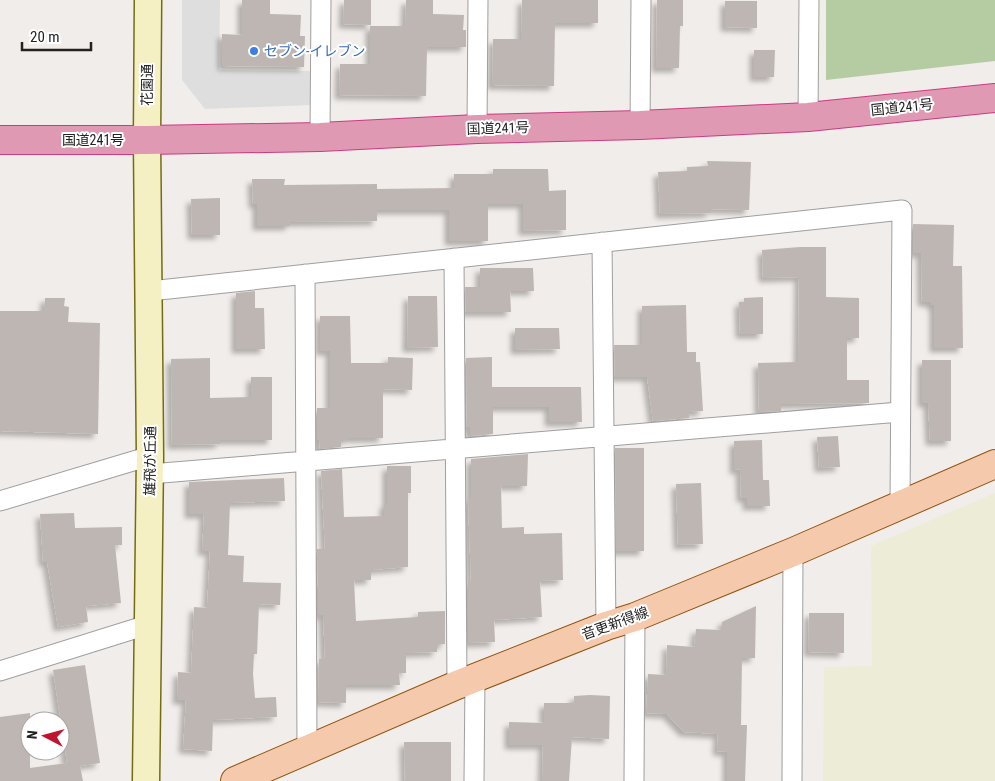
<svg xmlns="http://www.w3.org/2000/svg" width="995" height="781" viewBox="0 0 995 781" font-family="'Roboto Condensed','Noto Sans JP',sans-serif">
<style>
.farmland{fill:#edecd7}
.forest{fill:#b5cca2}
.parking{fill:#dedede}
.building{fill:#beb6b2;filter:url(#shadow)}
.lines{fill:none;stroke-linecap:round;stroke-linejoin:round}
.street-casing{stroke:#9f9f9f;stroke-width:21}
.secondary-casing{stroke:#726d10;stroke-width:29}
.primary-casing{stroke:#91520e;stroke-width:30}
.highway-casing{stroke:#cc3a82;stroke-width:30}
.street{stroke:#fff;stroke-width:19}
.secondary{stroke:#f5efc4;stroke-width:26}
.primary{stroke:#f4c9ac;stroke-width:28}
.highway{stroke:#e099b2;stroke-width:28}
.shop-dot{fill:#3f7fe0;stroke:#fff;stroke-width:2}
.labels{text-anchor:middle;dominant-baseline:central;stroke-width:4;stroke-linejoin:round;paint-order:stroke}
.shop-label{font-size:14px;fill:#366cbe;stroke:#fff;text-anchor:start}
.street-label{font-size:14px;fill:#222;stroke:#fff}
</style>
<defs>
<filter id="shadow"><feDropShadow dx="-4.5" dy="4.5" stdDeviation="2.5" flood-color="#0004"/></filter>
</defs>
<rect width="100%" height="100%" fill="#f1edea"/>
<path class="farmland" d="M995,493V781H823L824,667L872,666L871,546Z"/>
<path class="forest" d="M826,0H995V61L826,80Z"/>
<path class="parking" d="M182,0H220L219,70L310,71V105L205,109L182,80Z"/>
<path class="building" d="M242,0H270V14L301,15L300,36H305L304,67L222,66V34L242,35Z
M344,0H371V25L343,24Z
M406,0H433V14L464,15L463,30H466V47H427L426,96L339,95L340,64H370V26H405Z
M522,0H598V23H555L554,86L492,85L493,39H521Z
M657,0H683V26H680L679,68H656Z
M725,1H757V28L725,27Z
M754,50H775L774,77H754Z
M707,161L751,162L749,210L710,209V213L660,214L658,172L687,171V167L708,166Z
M493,169H548L549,191L566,190V230L523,231V204H488V241H449V210H377V221L290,222V226H257V204H253L252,179H285L284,185L377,184V189L454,188V174H493Z
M220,198V235H192L191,199Z
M913,224L954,225L953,266H962L963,348H934V305H931V302H922L921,253H913Z
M800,247H826V297L859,298V338H847V380H869V403L781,404V411L759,412L758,363L798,362L799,277L763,278L762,250Z
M480,268H533L534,291H510L511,312H466L465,287H480Z
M255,291V308H264L265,349H236V293Z
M408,296H437L438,347L407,348Z
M763,297V334H740L739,302H744V298Z
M45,298H65L64,306L69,307L68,322L100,323L98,434L0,431V311H44Z
M686,305L687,352H696V362H700L703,411L689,412V418L653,421L647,377H615L614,345H642V306Z
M320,316H350L351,363H388V357L413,358L412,390L383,389V438H347V440H341V447L320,449L319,440H317V408H330V351H320Z
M515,328H559L560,349L515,350Z
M492,357V387H581L582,422H549V407H493V434L470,436V427H467L466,358Z
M210,358V398L251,397V377H272V440H220V444L172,445L171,359Z
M922,360H951V441H930L928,403H922Z
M838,436L840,467L819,468L817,437Z
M762,440L763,480H769L770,506H747V498H741L740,469L734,470V441Z
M615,448H644V551H616Z
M528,454L527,486H501L502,528L524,527V534L562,533L563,580L540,581L542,617L494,620L495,642L468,643V582H471L468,498H471V459Z
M387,466H411V493H408V567L371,570V580H354L356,621L418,617V612L445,611V644L437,645V652L406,653V673H399L400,685H346V703L318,702L319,659H325L323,615H318V588L317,549H325L321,471L342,469L344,517L384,516V504H387Z
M284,478L285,501L230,503L228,555L244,556L243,582L281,583L280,605L259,604L257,654H254L253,674L255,698L276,697L277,717L213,720L212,751L183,749L186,700H177L178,672L191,673L194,607L207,608L210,551H202L204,514H189V482Z
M701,483L703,544L678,545L676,484Z
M74,513L75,528L122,527V545H115L121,603L86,606L88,622L58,627L47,562H43L40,514Z
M756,606L755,658H742L741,725H747L745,781H727V752L717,751L718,734L684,732L667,714L646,713L648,674L666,675L667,645L694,647L696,629L722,630V622Z
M809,613H844V653L808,652Z
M85,665L100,763L80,766L83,781H0V717L30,713V768L67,763L53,670Z
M590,695L610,696L609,739L572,737L569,781H542L543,745H509V722L544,723V703H574V696Z
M404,742H451V781H405Z"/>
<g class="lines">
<defs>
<path id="street" d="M808,117L809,0
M640,125L641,0
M477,129L478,0
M320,137L321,0
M602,242L606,626
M454,258L457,685
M305,274L307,750
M150,291L902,210L900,506
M150,474L900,412
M0,501L150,456
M0,671L147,625
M474,781L475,679
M634,781L635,617
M792,781L793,552"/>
<path id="secondary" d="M146,781L150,456L147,140L148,0"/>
<path id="primary" d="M235,781L457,685L606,626L635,617L793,552L995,464"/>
<path id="highway" d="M0,140H147L320,137L477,129L640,125L808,117L995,98"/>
</defs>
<use href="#street" class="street-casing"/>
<use href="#secondary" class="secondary-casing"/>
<use href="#primary" class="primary-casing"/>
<use href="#highway" class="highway-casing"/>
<use href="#street" class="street"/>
<use href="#secondary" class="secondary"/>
<use href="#primary" class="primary"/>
<use href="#highway" class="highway"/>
</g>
<circle class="shop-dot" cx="254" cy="51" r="5"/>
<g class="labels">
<g class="shop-label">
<text x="264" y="51">セブン-イレブン</text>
</g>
<g class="street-label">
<text transform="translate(147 85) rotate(-89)">花園通</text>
<text transform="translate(902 107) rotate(-6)">国道241号</text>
<text transform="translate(498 128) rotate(-2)">国道241号</text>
<text x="93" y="140">国道241号</text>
<text transform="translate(150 461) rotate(-89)">雄飛が丘通</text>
<text transform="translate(615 623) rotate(-20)">音更新得線</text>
</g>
</g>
<g transform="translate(45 736) rotate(276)"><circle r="24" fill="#ffffff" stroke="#a7a7a7"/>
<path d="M0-4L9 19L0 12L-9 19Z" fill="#c0132e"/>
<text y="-8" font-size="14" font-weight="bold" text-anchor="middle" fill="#222222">N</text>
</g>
<path d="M22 42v8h69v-8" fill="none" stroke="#222222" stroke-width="2.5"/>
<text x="30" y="42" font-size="15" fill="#222222" stroke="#ffffff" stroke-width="4" paint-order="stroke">20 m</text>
</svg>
